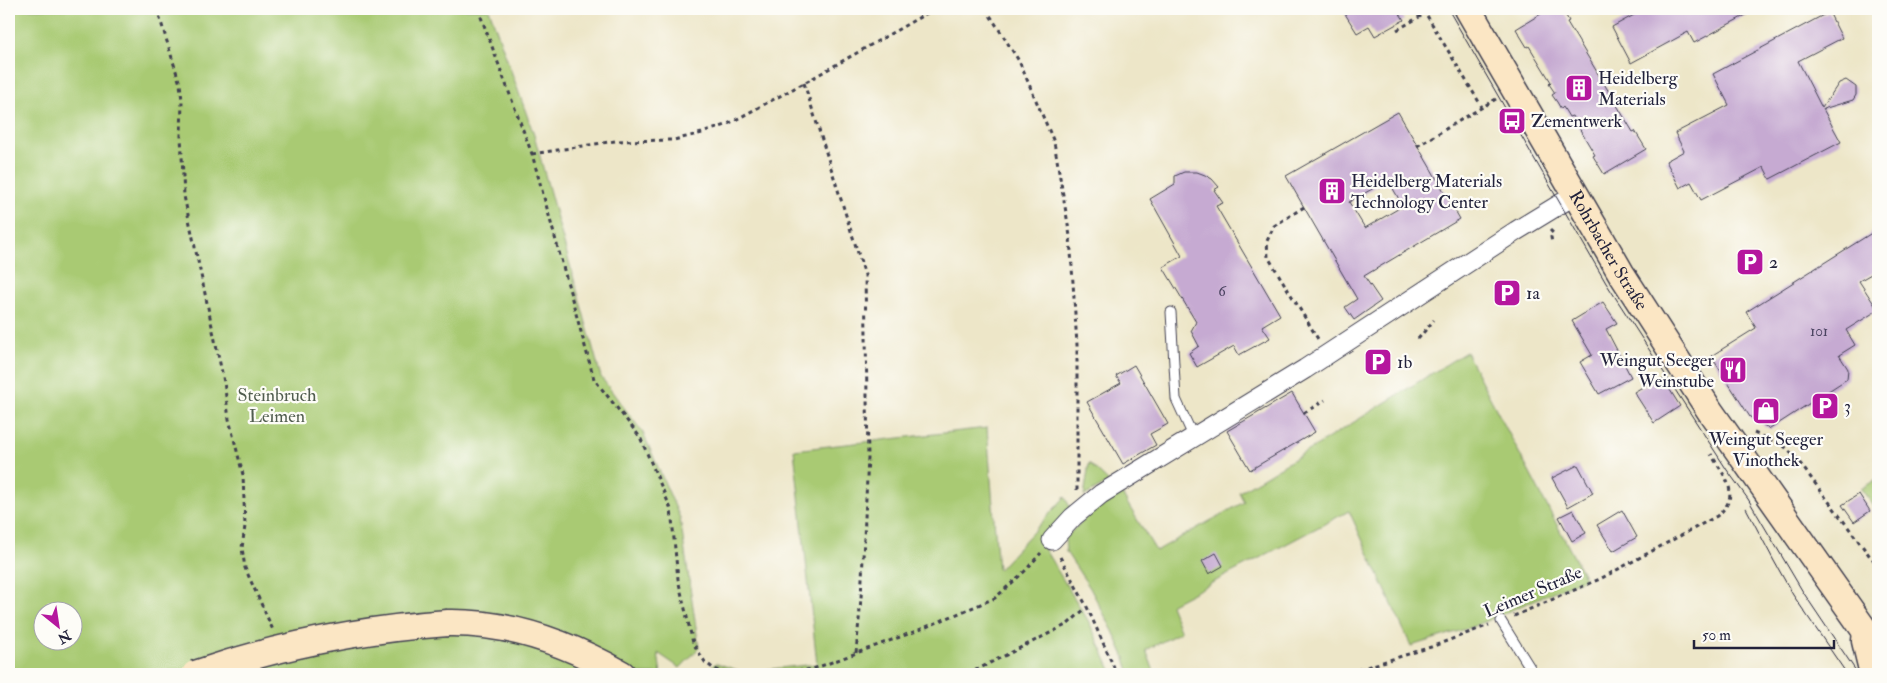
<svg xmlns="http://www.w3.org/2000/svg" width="1887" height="683" viewBox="0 0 1887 683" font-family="'IM FELL Double Pica',serif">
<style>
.green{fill:#a9ca73;stroke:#667657;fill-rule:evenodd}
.building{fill:#c6aad2;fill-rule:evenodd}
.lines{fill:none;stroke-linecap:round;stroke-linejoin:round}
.lane-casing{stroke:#403f50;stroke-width:11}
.street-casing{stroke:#403f50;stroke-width:21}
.secondary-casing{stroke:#403f50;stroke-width:29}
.path{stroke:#403f50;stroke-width:3;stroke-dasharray:4 4;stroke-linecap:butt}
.lane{stroke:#fff;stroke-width:9}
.street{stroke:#fff;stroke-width:19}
.secondary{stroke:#fbe6c4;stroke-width:26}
.tram{stroke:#22223b;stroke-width:1}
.secondary-bridge-casing{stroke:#403f50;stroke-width:29;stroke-linecap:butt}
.secondary-bridge{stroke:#fbe6c4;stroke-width:26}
.labels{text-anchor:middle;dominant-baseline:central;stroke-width:4.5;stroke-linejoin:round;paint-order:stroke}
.number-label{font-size:15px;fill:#4b4461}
.poi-label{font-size:18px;fill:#22223b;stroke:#fdfcf7;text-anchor:start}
.street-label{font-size:18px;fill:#22223b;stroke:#fdfcf7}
.park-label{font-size:18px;fill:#515d4f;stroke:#fdfcf7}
</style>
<rect width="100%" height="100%" fill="#fdfcf7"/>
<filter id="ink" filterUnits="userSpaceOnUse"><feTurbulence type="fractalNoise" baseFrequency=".02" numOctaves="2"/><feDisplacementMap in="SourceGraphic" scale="10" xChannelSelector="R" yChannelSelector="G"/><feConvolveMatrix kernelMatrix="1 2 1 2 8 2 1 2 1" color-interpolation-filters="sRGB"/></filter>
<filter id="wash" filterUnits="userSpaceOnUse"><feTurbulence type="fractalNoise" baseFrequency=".0096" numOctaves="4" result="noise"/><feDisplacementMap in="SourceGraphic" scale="20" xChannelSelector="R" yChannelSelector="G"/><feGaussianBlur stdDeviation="1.12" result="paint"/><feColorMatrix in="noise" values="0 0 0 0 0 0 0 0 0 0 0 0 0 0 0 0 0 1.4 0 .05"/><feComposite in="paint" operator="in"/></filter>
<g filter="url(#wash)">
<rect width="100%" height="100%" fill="#ede6c8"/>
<path class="green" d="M9,9H489L534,135L601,377L643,433L680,518L699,648L680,668L658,653L661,674H9ZM42,610H72V640H42Z
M1466,352L1585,578L1472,627L1411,646L1349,511L1170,605L1181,632L1146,650L1155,674H1130L1125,658L1113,631L1090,588L1066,552L1065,538L1095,509L1120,491L1156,551L1244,502L1239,492L1319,444Z
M987,428L998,570L1065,497L1073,514L1042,545L1089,622L1113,674H704L716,663L743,672L817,664L794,450Z
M1089,463L1109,482L1084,496Z
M1878,478V503L1874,506L1861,489Z"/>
<g id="blocks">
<path class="building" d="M1342,9H1397L1404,20L1375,36L1369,26L1357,33Z
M1549,9H1562L1569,21L1567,22L1633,132L1635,131L1646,149L1604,174L1593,156L1595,155L1572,116L1569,117L1563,107L1561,109L1557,102L1552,95L1555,93L1549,84L1551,82L1529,46L1527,47L1516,29Z
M1645,9H1757L1694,43L1688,32L1631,63L1612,27Z
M1829,12L1842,38L1798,61L1822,108L1839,83L1846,80L1856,87V95L1853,100L1823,109L1841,142L1770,179L1764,167L1701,200L1691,182L1680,188L1666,161L1684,151L1675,133L1729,105L1713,74Z
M1398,112L1460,219L1364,276L1381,301L1354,320L1345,307L1357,299L1286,176ZM1388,180L1403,206L1365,228L1349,202Z
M1184,172H1197L1205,175L1212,179L1219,187L1214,190L1223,203L1216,206L1280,315L1262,326L1270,338L1239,355L1234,346L1197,367L1189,353L1199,346L1191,331L1196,322L1163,267L1182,256L1150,199L1175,184V176Z
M1878,229V270L1859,281L1878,310L1846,330L1855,345L1839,355L1848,369L1847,379L1770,429L1750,417L1711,356L1756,328L1746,312Z
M1603,302L1617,323L1606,329L1631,377L1599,394L1580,362L1592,355L1572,321Z
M1134,365L1168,424L1150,434L1156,445L1123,464L1087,402L1121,383L1116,376Z
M1663,379L1680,406L1654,423L1634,392L1653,381L1656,385Z
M1292,393L1315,432L1250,470L1227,431Z
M1578,465L1593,493L1568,507L1552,478Z
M1859,494L1870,511L1854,522L1842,505Z
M1573,510L1586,533L1572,541L1559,517Z
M1622,510L1637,537L1613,551L1597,525Z
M1216,553L1223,566L1209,574L1202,561Z"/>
</g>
</g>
<g filter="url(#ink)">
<use href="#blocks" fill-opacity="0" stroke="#403f50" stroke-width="1"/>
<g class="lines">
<defs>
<path id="lane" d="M1171,312L1176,399L1194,438
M1501,621L1534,674"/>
<path id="street" d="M1052,540L1073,517L1101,494L1305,369L1516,231L1575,195"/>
<g id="secondary">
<path id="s1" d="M1468,9L1621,273L1710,411L1878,649"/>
<path d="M448,623C511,622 568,643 622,674"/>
<path d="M1866,631L1865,641L1873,674"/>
</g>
</defs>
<use href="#lane" class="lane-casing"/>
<use href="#street" class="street-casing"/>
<use href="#secondary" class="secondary-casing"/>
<path class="path" d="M157,9L180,84L182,100L181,136L184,196L224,382L229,419L243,475L245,526L242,548L245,568L273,630
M478,9L532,154L594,379L640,437L671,509L678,579L693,643L705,662L714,669L729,674
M986,9L1019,61L1054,142L1070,236L1077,345V490
M1423,9L1482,107
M1397,30L1426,13
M804,83L865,275L868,458L861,598L856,653
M1417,146L1496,99
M532,154L615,141L674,140L702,133L726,125L804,83L934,9
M1304,207L1274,226L1267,241L1268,257L1318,339
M1550,230L1553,233L1551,237L1552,243
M1418,339L1434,320
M1304,413L1325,400
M1754,433L1783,445L1796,458L1869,555L1878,565
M1060,557L1087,607L1117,674
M1514,616L1600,579L1717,516C1743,494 1724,477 1711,454
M774,674L813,669L919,630L995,598L1025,571L1041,553
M968,674L1068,624L1087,607
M1344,674L1431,647L1489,625"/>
<use href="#lane" class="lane"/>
<use href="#street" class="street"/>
<use href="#secondary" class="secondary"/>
<path class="tram" d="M1448,9L1606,283L1727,470L1748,499L1803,592L1858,674
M1746,508L1774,561L1793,595L1847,674"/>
<defs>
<path id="secondary-bridge" d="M195,674C277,646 361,629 448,623"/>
</defs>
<use href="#secondary-bridge" class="secondary-bridge-casing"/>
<use href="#secondary-bridge" class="secondary-bridge"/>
</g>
</g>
<defs>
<symbol id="building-square" viewBox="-11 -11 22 22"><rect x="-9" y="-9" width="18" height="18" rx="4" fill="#b5179e" stroke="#fdfcf7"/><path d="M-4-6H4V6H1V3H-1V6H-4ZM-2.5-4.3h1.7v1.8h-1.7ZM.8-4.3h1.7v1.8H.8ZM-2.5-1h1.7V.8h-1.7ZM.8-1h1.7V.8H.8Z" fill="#fff"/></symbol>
<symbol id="bus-square" viewBox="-11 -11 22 22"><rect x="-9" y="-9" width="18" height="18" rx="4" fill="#b5179e" stroke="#fdfcf7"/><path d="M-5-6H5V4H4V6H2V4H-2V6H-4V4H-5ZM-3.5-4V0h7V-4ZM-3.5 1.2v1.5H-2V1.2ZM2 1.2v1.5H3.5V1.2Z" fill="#fff"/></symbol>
<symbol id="parking-square" viewBox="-11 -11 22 22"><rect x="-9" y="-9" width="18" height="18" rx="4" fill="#b5179e" stroke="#fdfcf7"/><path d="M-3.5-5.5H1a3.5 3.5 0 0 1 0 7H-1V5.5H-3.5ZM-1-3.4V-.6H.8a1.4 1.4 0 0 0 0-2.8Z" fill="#fff"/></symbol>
<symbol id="restaurant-square" viewBox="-11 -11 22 22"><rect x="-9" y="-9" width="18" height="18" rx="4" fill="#b5179e" stroke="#fdfcf7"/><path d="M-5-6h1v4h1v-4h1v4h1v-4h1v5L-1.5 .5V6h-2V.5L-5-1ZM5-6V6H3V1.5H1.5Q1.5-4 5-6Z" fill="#fff"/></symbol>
<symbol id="shop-square" viewBox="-11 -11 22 22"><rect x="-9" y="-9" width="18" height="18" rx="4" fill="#b5179e" stroke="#fdfcf7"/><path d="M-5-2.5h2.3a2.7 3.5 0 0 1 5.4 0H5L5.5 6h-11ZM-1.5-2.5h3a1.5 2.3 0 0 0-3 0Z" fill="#fff"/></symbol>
</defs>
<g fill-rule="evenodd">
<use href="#building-square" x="1563" y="72" width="32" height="32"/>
<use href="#bus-square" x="1496" y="105" width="32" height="32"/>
<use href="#building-square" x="1316" y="175" width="32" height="32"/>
<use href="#parking-square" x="1734" y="246" width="32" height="32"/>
<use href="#parking-square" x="1491" y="277" width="32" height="32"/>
<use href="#parking-square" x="1362" y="346" width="32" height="32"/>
<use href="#restaurant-square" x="1717" y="354" width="32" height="32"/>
<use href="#parking-square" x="1809" y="390" width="32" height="32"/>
<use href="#shop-square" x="1750" y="395" width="32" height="32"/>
</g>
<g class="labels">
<g class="number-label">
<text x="1222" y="291">6</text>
<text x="1819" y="331">101</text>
</g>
<g class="poi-label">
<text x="1598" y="78">Heidelberg<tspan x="1598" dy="21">Materials</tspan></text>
<text x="1531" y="121">Zementwerk</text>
<text x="1351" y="181">Heidelberg Materials<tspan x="1351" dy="21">Technology Center</tspan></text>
<text x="1769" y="262">2</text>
<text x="1526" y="293">1a</text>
<text x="1714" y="360" text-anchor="end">Weingut Seeger<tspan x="1714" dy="21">Weinstube</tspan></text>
<text x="1397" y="362">1b</text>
<text x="1844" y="406">3</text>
<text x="1766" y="439" text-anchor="middle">Weingut Seeger<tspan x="1766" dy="21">Vinothek</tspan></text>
</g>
<g class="street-label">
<text stroke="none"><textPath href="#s1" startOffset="279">Rohrbacher Straße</textPath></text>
<text transform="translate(1533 592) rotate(-23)">Leimer Straße</text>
</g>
<g class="park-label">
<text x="277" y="395">Steinbruch<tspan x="277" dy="21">Leimen</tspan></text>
</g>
</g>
<rect width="1887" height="683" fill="none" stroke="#fdfcf7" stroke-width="30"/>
<g transform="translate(58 626) rotate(150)"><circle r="24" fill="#fdfcf7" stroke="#a5a5ac"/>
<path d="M0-4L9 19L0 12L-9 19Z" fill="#b5179e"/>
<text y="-8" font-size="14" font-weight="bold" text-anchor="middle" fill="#22223b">N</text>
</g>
<path d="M1694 640v8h140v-8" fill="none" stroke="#22223b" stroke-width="2.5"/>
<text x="1702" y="640" font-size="15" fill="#22223b" stroke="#fdfcf7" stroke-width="4" paint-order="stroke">50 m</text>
</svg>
